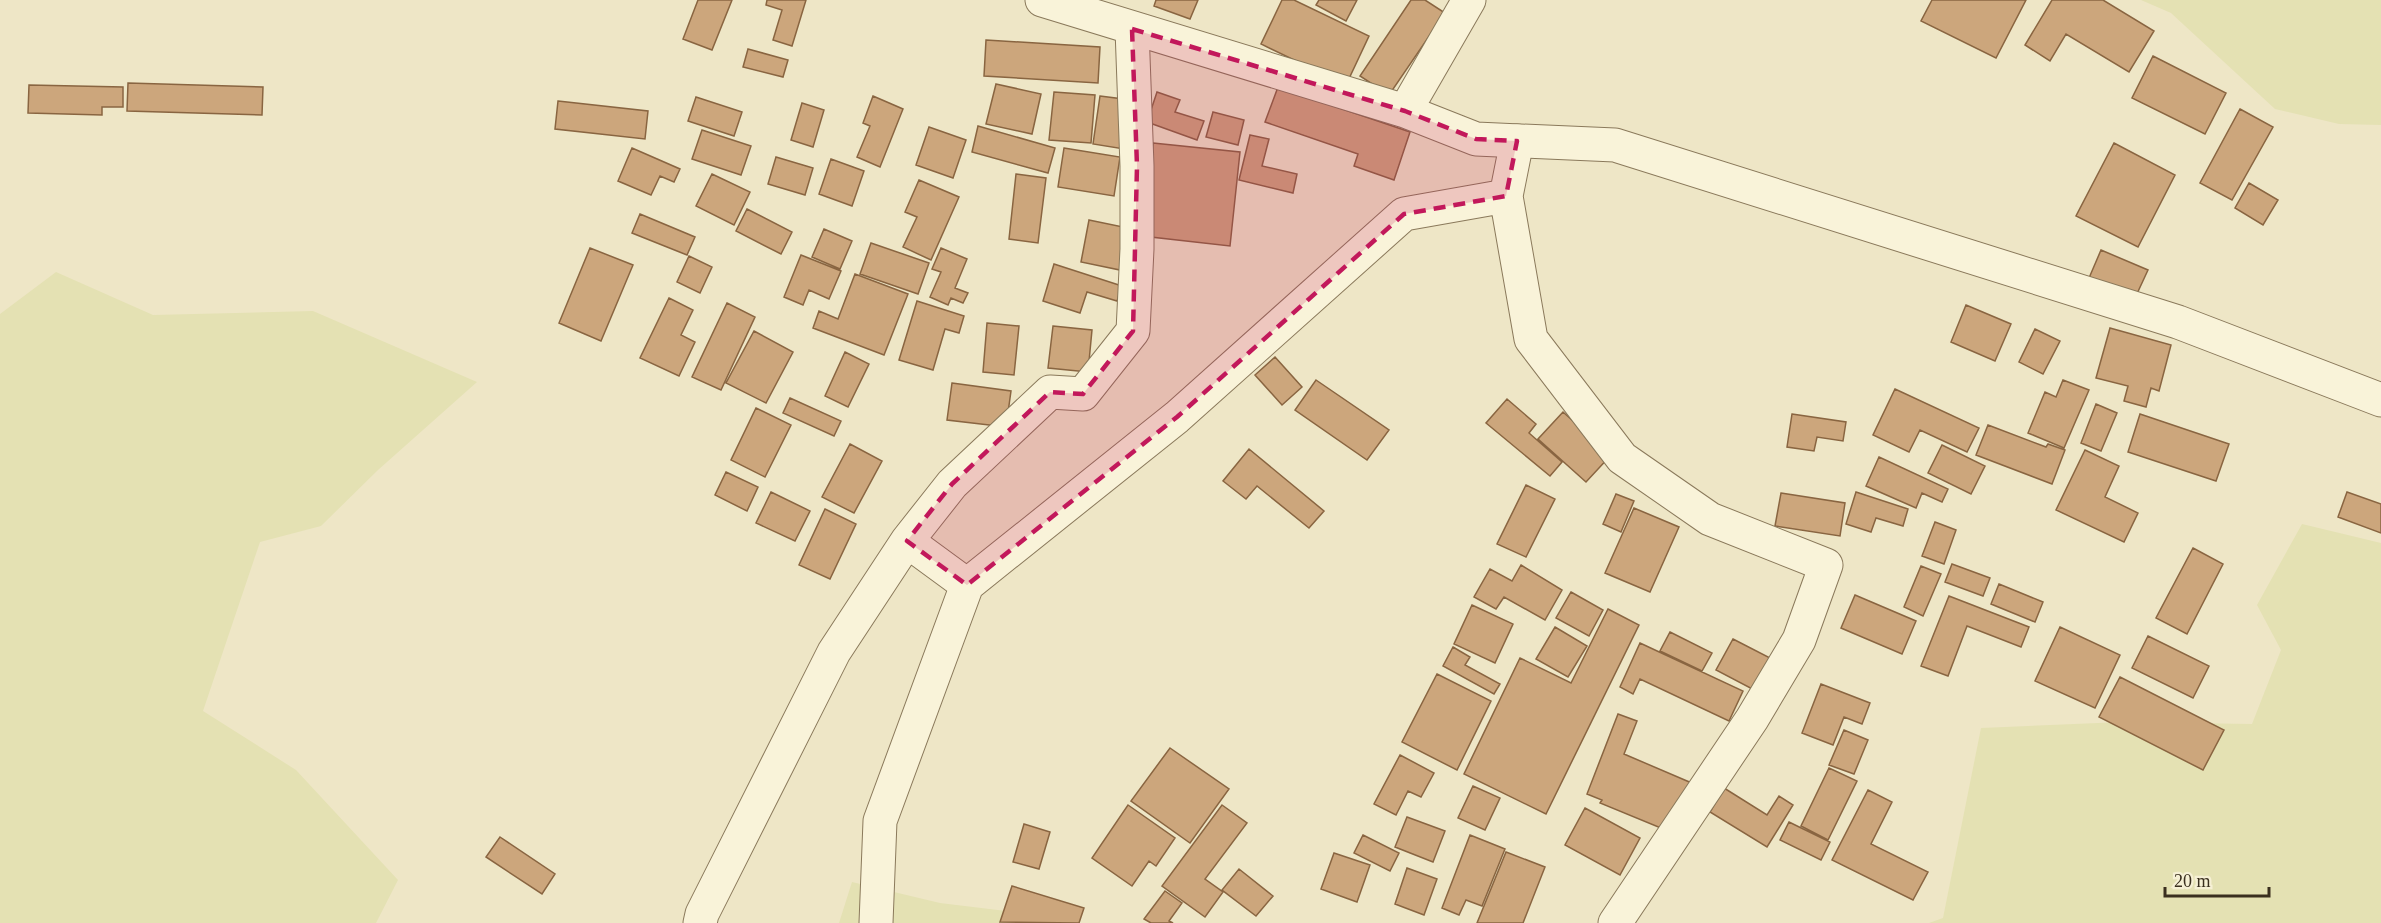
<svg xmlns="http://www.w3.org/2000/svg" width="2381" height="923" viewBox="0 0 2381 923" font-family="'Times New Roman',serif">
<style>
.farmland{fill:#e4e1b3}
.building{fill:#cca67c;stroke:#896541;stroke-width:1.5}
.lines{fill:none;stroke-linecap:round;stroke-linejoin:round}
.minor-casing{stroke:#8a795b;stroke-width:35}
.tertiary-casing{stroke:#8a795b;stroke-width:35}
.minor{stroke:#f9f3d9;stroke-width:33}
.tertiary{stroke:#f9f3d9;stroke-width:33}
.marked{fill:#c2185b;fill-opacity:0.2;stroke:#c2185b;stroke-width:4.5;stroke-dasharray:12 8;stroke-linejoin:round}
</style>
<rect width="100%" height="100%" fill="#eee6c6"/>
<path class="farmland" d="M2141,0H2381V125L2339,124L2275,109L2171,13Z
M56,272L153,315L313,311L477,382L378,470L321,526L260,542L203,711L296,770L398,880L376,923H0V314Z
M2302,524L2381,543V923H1929L1943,918L1981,728L2122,722L2252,724L2281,650L2257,605Z
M852,882L940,903L1006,911L1038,923H839Z"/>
<path class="building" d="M698,0H732L712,50L683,39Z
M767,0H806L792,46L773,40L782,10L766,5Z
M1156,0H1198L1190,19L1154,6Z
M1282,0H1294L1369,36L1346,85L1261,44Z
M1319,0H1357L1346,21L1316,5Z
M1411,0H1425L1445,13L1389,95L1360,76Z
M1932,0H2026L1996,58L1921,21Z
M2052,0H2103L2154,31L2129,72L2066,34L2050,61L2025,45Z
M986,40L1100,47L1098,83L984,76Z
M748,49L788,60L783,77L743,67Z
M2153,56L2226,93L2205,134L2132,98Z
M128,83L263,87L262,115L127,111Z
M996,84L1041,94L1032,134L986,124Z
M29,85L123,87V107H102V115L28,113Z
M1278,87L1410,132L1394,180L1354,166L1358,154L1265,122Z
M1054,92L1095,95L1091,143L1049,140Z
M1157,92L1180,100L1175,112L1204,121L1197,140L1147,122Z
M873,96L903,109L880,167L857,157L870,126L863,123Z
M1100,96L1131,100L1124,149L1093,144Z
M696,97L742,112L734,136L688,121Z
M558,101L648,111L645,139L555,129Z
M802,103L824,110L813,147L791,140Z
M2240,109L2273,127L2232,200L2200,183Z
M1213,112L1244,120L1238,145L1206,137Z
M978,126L1055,148L1048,173L972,152Z
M929,127L966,140L953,178L916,165Z
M702,130L751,146L741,175L692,159Z
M1250,135L1269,139L1262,166L1297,174L1293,193L1239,180Z
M1153,143L1240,152L1230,246L1142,236Z
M2114,143L2175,175L2138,247L2076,216Z
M632,148L680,169L674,182L660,176L651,195L618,181Z
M1064,148L1120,157L1114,196L1058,187Z
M776,157L813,168L805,195L768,184Z
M831,159L864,171L852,206L819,194Z
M712,174L750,192L734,225L696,206Z
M1016,174L1046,178L1038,243L1009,239Z
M919,180L959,197L931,260L903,247L917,217L905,212Z
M2249,183L2278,200L2263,225L2235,208Z
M747,209L792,232L781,254L736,231Z
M640,214L695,237L687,255L632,233Z
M1089,220L1128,228L1120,270L1081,262Z
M824,229L852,241L840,269L812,257Z
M871,243L929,263L918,294L860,274Z
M590,248L633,265L601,341L559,323Z
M941,248L967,259L955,288L968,293L963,303L951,298L948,305L930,297L941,272L932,269Z
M2101,250L2148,270L2135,298L2089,278Z
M801,255L841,271L829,299L809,290L803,305L784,297Z
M689,256L712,267L700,293L677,282Z
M1054,264L1122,286L1117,301L1087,292L1080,313L1043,301Z
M855,274L908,294L884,355L813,328L819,311L838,319Z
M669,298L693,310L681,335L695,342L679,376L640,358Z
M917,301L964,316L959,333L945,329L933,370L899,360Z
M727,303L755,317L721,390L692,377Z
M1966,305L2011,324L1995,361L1951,342Z
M987,323L1019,326L1014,375L983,372Z
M1053,326L1092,330L1088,372L1048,368Z
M2110,328L2171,345L2159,391L2151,388L2146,407L2124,401L2128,386L2096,378Z
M2035,329L2060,341L2043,374L2019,362Z
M754,331L793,352L766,403L726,383Z
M845,352L869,364L848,407L825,396Z
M1275,357L1302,387L1282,405L1255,375Z
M1316,380L1389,430L1367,460L1295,410Z
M2063,380L2089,390L2064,448L2028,433L2045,392L2056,397Z
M952,383L1011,391L1006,427L947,420Z
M1895,389L1979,428L1967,452L1920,430L1909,452L1873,435Z
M790,398L841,421L834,436L783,413Z
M1507,399L1536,424L1529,433L1562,462L1550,476L1486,423Z
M2096,404L2117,413L2101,451L2081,443Z
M756,408L791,425L765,477L731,460Z
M1563,412L1611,455L1586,482L1538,439Z
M1792,414L1846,422L1843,441L1817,437L1814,451L1787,447Z
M2140,414L2229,444L2216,481L2128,452Z
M1988,425L2046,447L2048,444L2065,450L2052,484L1976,455Z
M850,444L882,461L854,513L822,497Z
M1942,445L1985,466L1971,494L1928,473Z
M1249,449L1324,511L1309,528L1257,486L1246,499L1223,481Z
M2085,450L2119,466L2105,497L2138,513L2124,542L2056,510Z
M1879,457L1948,489L1942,502L1922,493L1916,508L1866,486Z
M726,472L758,487L747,511L715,495Z
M1526,485L1555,499L1526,557L1497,544Z
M771,492L810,511L795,541L756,523Z
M1856,492L1908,509L1903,526L1876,518L1871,532L1846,524Z
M2347,492L2381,504V533L2338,517Z
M1781,493L1845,503L1840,536L1775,526Z
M1616,494L1634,501L1621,532L1603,524Z
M1634,508L1679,527L1650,592L1605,573Z
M825,509L856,524L830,579L799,565Z
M1935,522L1956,530L1944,564L1922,556Z
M2193,548L2223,564L2187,634L2156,618Z
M1952,564L1990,578L1983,596L1945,582Z
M1521,565L1562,590L1545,620L1504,597L1496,609L1474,597L1490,569L1512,581Z
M1921,566L1941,574L1923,616L1904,607Z
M1999,584L2043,602L2035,622L1991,604Z
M1571,592L1603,610L1589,636L1556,618Z
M1855,595L1916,621L1902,654L1841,628Z
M1949,596L2029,627L2021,647L1967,626L1948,676L1921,666Z
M1472,605L1513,624L1495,663L1454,644Z
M1608,609L1639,625L1546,814L1464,774L1520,658L1571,683Z
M1555,627L1587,646L1568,677L1536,659Z
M2060,627L2120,655L2095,708L2035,681Z
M1670,632L1712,653L1702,671L1660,651Z
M2148,636L2209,666L2193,698L2132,668Z
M1733,639L1774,660L1758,692L1716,670Z
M1640,643L1743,691L1729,721L1640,679L1633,694L1620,687Z
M1453,647L1470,657L1465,665L1500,684L1494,694L1443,666Z
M1437,674L1491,701L1457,770L1402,742Z
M2120,677L2224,730L2203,770L2099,717Z
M1821,684L1870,703L1862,724L1844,717L1833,745L1802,733Z
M1618,714L1637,721L1624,754L1694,784L1673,833L1600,803L1602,800L1587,794Z
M1844,730L1868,740L1854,774L1829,765Z
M1170,748L1229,789L1190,843L1131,801Z
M1400,755L1434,773L1421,797L1408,791L1396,815L1374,804Z
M1829,768L1857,781L1828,840L1801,826Z
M1473,786L1500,798L1485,830L1458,818Z
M1724,788L1767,815L1779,796L1793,805L1767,847L1710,812Z
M1868,790L1892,802L1871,844L1928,872L1913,900L1832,860Z
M1128,805L1175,838L1156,866L1149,861L1132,886L1092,858Z
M1222,805L1247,823L1205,879L1223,892L1205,917L1162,886Z
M1585,808L1640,838L1620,875L1565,845Z
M1407,817L1445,831L1433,862L1395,847Z
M1789,822L1830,842L1821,860L1780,840Z
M1024,824L1050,832L1039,869L1013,862Z
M1363,835L1399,853L1390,871L1354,853Z
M1470,835L1505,849L1482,906L1466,900L1459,915L1442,908Z
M500,837L555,874L542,894L486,857Z
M1506,852L1545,867L1523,923H1477Z
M1334,853L1370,865L1357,902L1321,889Z
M1407,868L1437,879L1424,915L1395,904Z
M1239,869L1273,896L1256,916L1222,890Z
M1012,886L1084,908L1079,923L1000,922Z
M1165,891L1182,903L1169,921L1173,923H1151L1144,919Z"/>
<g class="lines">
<defs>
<path id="minor" d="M1517,141L1506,196L1531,339L1622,458L1710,519L1826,565L1799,640L1752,719L1615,923
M967,585L907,541L952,484L1050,392L1083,394L1133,331L1137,249V166L1132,29
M700,923L702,914L834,652L907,541
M876,923L880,821L967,585L1177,417L1404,214L1506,196"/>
<path id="tertiary" d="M1042,0L1405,111L1476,139L1615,145L2178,322L2381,400
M1405,111L1469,0"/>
</defs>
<use href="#minor" class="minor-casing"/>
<use href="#tertiary" class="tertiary-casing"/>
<use href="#minor" class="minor"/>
<use href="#tertiary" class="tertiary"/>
</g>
<path class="marked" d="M1132,29L1405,111L1476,139L1517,141L1506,196L1404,214L1177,417L967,585L907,541L952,484L1050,392L1083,394L1133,331L1137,166Z"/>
<path d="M2165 887v9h104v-9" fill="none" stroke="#3a2f1f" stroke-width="3"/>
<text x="2174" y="887" font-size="18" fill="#3a2f1f" stroke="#f6f0d5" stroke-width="4.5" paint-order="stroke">20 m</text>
</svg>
